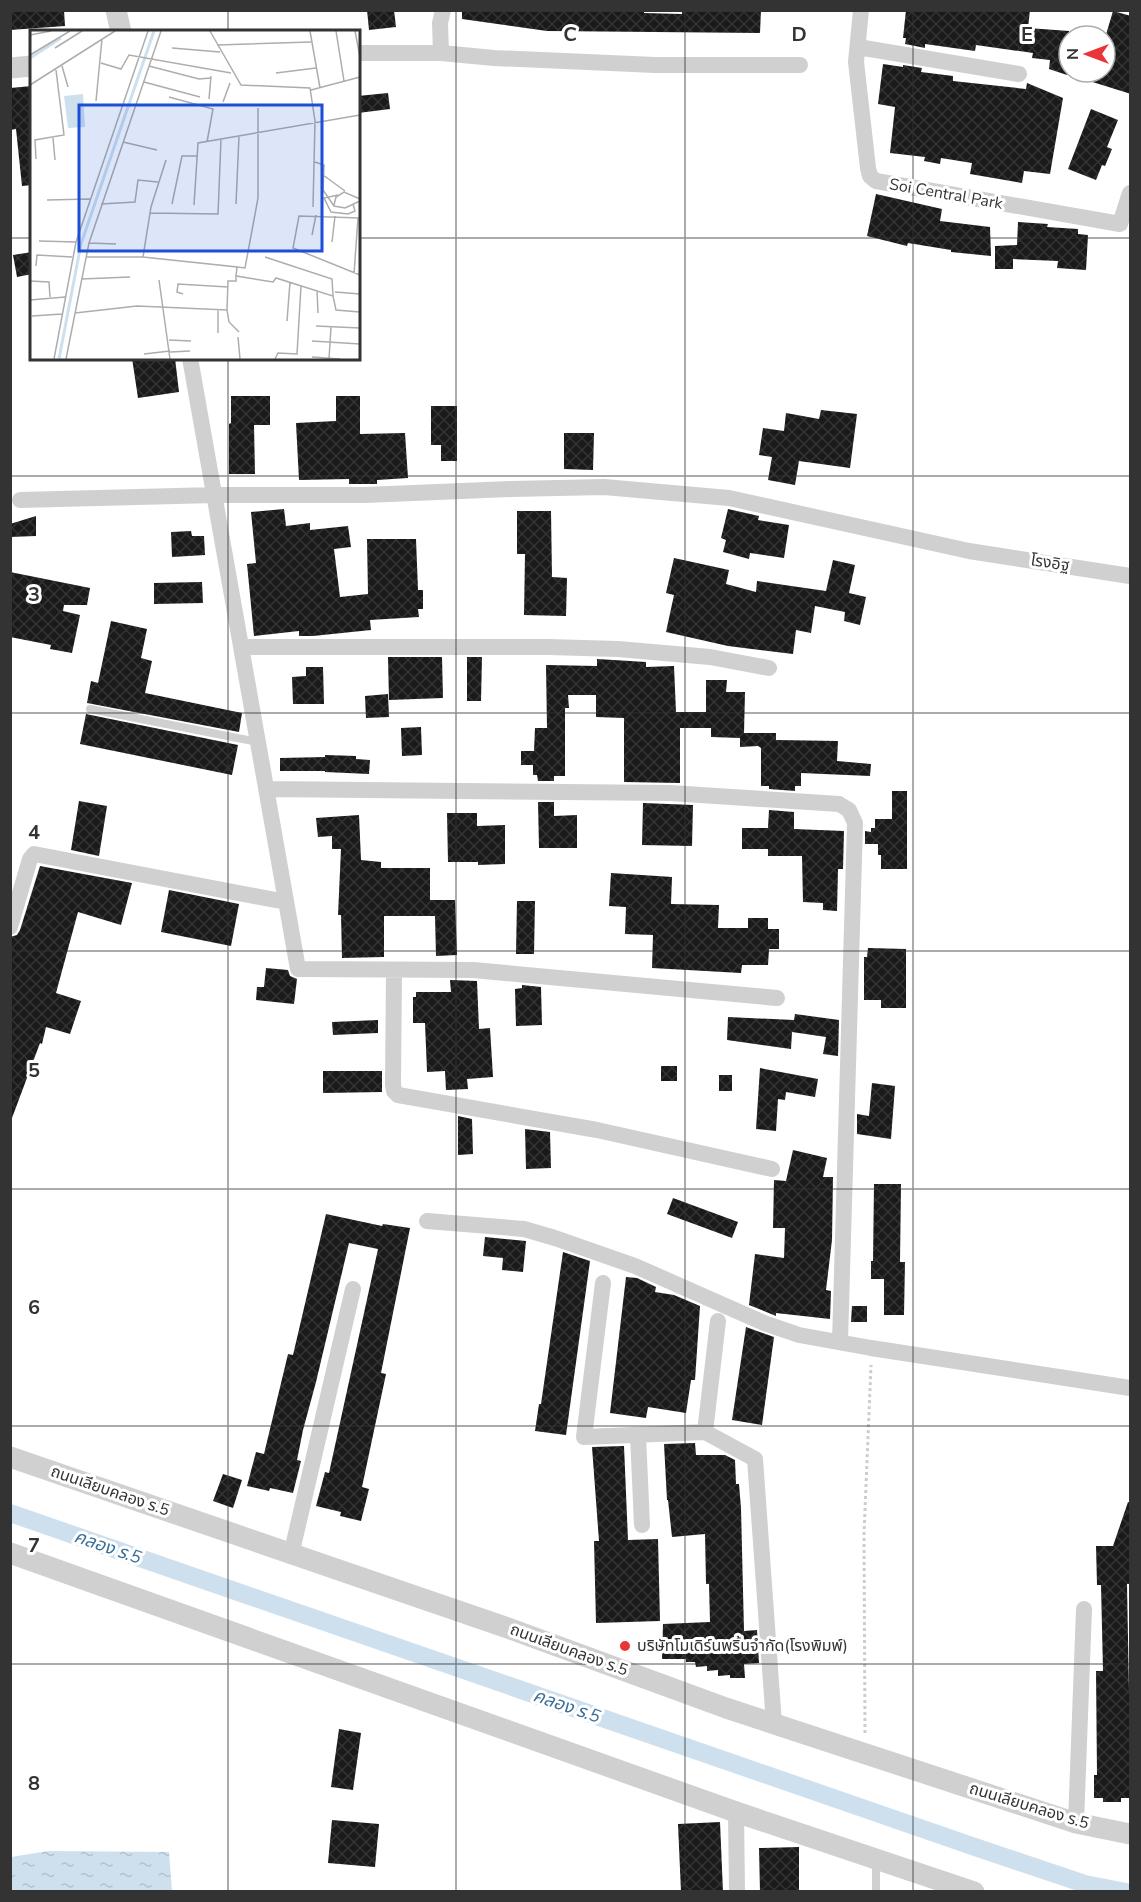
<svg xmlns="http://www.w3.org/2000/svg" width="1141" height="1902" viewBox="0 0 1141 1902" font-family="'Nunito Sans','Noto Sans Thai',sans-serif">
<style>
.water{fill:url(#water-ripples)}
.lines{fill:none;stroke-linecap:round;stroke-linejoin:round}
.canal{stroke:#cee0ee;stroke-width:18}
.building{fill:url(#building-cross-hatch)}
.path{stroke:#cdcdcd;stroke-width:3;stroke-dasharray:3 3;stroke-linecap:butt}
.service{stroke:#d0d0d0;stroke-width:8}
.minor{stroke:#d0d0d0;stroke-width:16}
.tertiary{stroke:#d0d0d0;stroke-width:21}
.grid{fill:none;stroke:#333;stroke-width:1.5;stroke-opacity:0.55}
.poi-dot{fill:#ea3438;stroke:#fff;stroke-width:2}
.labels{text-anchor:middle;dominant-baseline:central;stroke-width:6;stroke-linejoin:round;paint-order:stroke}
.street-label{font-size:16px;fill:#333;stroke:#fff}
.poi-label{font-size:16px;fill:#333;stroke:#fff;text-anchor:start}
.water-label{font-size:18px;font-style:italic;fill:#3d7098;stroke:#fff}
.inset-river{fill:none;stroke:#cee0ee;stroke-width:3}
.inset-road{fill:none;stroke:#adadad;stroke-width:1.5}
.view{fill:#1d4ed8;fill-opacity:0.15;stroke:#1d4ed8;stroke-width:3}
.inset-edge{fill:none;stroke:#333;stroke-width:3}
.grid-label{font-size:20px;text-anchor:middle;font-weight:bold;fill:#333;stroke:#fff;stroke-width:6;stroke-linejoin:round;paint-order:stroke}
</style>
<defs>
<pattern id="water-ripples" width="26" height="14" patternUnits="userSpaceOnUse" patternTransform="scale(1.5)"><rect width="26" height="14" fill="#cee0ee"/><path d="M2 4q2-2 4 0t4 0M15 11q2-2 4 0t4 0" fill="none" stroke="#b1c1cd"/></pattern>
<pattern id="building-cross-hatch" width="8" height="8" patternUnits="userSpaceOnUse" patternTransform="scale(1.5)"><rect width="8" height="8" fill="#1a1a1a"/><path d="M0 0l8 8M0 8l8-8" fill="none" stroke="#333"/></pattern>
</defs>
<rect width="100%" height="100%" fill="#fff"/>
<path class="water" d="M48,1851L169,1852L172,1891H11V1857Z"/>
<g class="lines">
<path class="canal" d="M10,1513L972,1846L1085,1884L1126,1892"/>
</g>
<path class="building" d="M10,10H64L65,26L10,30Z
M367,10H394L396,27L369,30Z
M462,10H644V13L682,14V11L688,10H761L760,33L547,31L462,19Z
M906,10H1030L1028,28L1069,31L1067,75L1049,69L1050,60L1032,58L1033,53L976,45L975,51L925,44V48L905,44L906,38H903Z
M1113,11L1131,16V94L1070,75L1071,72H1105V38Z
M883,64L903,67V65L922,68L921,72L953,76V81L1026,89L1027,83L1063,98L1050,174L1024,171L1022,183L970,174L972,163L941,158L940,164L924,161L925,157L890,153L895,107L878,104Z
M32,86V185L22,186L16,129L10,130V88Z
M388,93L390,109L358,113V96Z
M1091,109L1118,120L1107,147L1112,149L1105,166L1102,165L1096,180L1068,169Z
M876,194L942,209L940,221L990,227L991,256L951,252V250L908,243L907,246L867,236Z
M1018,222L1048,224L1047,227L1078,229V234L1088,235L1086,270L1057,268L1058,261L1013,259V269H995V246L1017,245Z
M32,252V274L17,277L13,255Z
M132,358H175L179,392L138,398Z
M231,396H270V425H254L255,474H229V424L231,423Z
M336,396H360V434L405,433L408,478L377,480V484H349V479L299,480L296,423L336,421Z
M431,406H457V461H441V445H431Z
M821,410L857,414L850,468L799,461L795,485L768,480L772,457L759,455L763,428L784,431L786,413L819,419Z
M564,433H594L593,470L564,469Z
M284,509L286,526L310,523V530L348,526L351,547L334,549L340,597L368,594L367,539H416L418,590H423V609H418L419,617L370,620L371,630L313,636H299V631L254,636L247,564L256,563L251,512Z
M728,509L759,516L758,520L789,525L784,558L750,553L749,559L723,552L726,540L721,538Z
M517,511H551L552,577L567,578L566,616L524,615L525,554H517Z
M36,516V536L10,537V524Z
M191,531L192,536H204L205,555L172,557L171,532Z
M674,558L729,570L726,584L756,592L757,581L826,591L833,560L855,565L849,593L866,597L860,625L844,621L845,612L815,606L811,633L796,630L793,654L728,646L666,632L674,595L666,593Z
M10,572L90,588L87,605H64L63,611L80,615L72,653L50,649L51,645L10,637Z
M202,582L203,603L154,604V583Z
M111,621L147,629L141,658L152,661L145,693L242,713L239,732L87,703L91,681L98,683Z
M388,657H442L443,698L389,700Z
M467,657H482L481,701H467Z
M597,659L646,662V667L674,666L676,712H706V680H727L726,692H745L744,733H776V740L838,741L837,761L871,764L870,776L801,773V786H795V791L769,789V786H761V748L758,746L740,747V738L711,737V728H680V783L624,782V718L596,717V695H568L569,708H565V776H554V781H538L537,775H533V765H521V751H534L535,728H547L546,665L597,666Z
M306,667H323L324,704H293L292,677L306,676Z
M388,694L389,717L366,718L365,696Z
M86,714L238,745L232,775L80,744Z
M421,727L422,755L402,756L401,728Z
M325,755L356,756V759L370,760L369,774L325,772V771H280V758L325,757Z
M892,791H907V869H881V855H878V844H865V831L871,832V828H875V819H892Z
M79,801L107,806L99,856L71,850Z
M538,802H554V816L577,815V848H539Z
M643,803L693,805L692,846L642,845Z
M769,810L794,812V829L844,831L843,869H838L837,911L823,910V903L803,902L802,856H768V849H742V828H768Z
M447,813H477V826L505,825V864L478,865V862H448Z
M359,815L361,860L381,862V868H430V900H455L457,955L436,956L435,916H384V957L342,958L341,915H338L341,849H332V836L318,837L316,818Z
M40,866L132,883L121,925L78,912L56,993L81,1001L70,1034L46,1027L42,1044L40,1043L12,1118L10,937L17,935L20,930Z
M611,873L672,877L671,904L719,905L718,928H748V918H768V929H779V949H769L768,965H742L741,973L652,968L653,935L625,934L626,907L609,906Z
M169,890L239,904L231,946L161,932Z
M517,901H535L534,954H516Z
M868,948L906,949V1008H881V1000H864V957H867Z
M266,968L288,970L290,976L297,979L294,1004L256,1000L257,987H264Z
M450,980L477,981L479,1029L490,1028L493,1077L467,1079L468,1089L446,1090L445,1071L427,1072L425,1023H413V997H416V992H451Z
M522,985L541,987L542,1025L516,1026L515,989L522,988Z
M795,1014L839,1020L838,1056L823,1054L826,1037L792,1032L791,1049L727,1040L728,1017L794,1020Z
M378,1020V1033L333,1035L332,1022Z
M661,1066H677V1081H661Z
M760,1068L818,1079L815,1097L786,1092L785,1100L778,1099L776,1131L756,1129Z
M323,1071H382V1092L323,1093Z
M719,1075H732V1091H719Z
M872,1083L895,1086L891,1139L857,1134V1114L869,1116Z
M458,1116L472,1119L473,1154L458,1155Z
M525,1129L550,1132L551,1168L526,1169Z
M793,1150L827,1158L823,1177H833L832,1240L826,1290L831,1291L830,1319L776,1313V1316L749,1305L755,1254L784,1258L785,1228H773L774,1180L786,1181Z
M874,1184H901L900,1262H905L904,1315H884V1279H871V1261H873Z
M673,1198L738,1222L732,1238L667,1214Z
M326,1214L382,1226L383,1224L410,1228L381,1373L386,1374L362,1487L369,1489L361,1521L340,1516L341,1512L316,1506L325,1472L329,1473L378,1249L349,1243L316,1382L303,1430L297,1460L301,1461L293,1493L270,1488L269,1491L247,1486L256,1452L264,1454L288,1354L293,1355Z
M485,1237L526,1241L523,1272L502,1270L503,1258L483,1256Z
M563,1252L590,1261L566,1435L535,1431L539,1404H541Z
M626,1277L637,1278L656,1287L655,1292L674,1295L700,1306L695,1380H691L686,1413L648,1407L646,1418L610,1413Z
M852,1306H867V1322H851Z
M746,1327L774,1337L762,1425L732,1420Z
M695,1443L696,1455H725L735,1460L736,1484H739L741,1508L744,1631L757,1630L759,1663L744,1664L745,1678H730V1675L718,1676V1670L707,1671V1666L696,1667L695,1662H686V1659H662L663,1624L710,1622L709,1584H706L705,1534L672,1537L668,1500H667L664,1444Z
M624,1446L628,1540L658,1539L660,1621L596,1623L594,1541H599L592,1447Z
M223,1474L242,1480L233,1508L213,1501Z
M1128,1502L1131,1503L1130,1584H1127L1131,1798H1121V1802H1103V1798H1094V1775H1097L1096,1671H1103L1101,1585H1097L1096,1546H1113Z
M339,1729L361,1733L353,1790L331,1787Z
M332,1820L379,1824L375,1867L328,1863Z
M720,1822L723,1892H681L678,1824Z
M799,1847V1892H760L759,1848Z"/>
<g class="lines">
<path class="path" d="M865,1733L864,1534L871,1365"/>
<path class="service" d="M90,709L258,742
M876,1859V1892"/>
<path class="minor" d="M861,10L856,62L868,168L870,176L876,181L1120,224L1130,193
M858,47L1019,74
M358,53H441L494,58L655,65H800
M441,53L440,23L443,10
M190,358L298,969L473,970L777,998
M20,500L215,495H365L512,489L604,487L729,498L969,551L1130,576
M243,647H548L618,649L710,657L769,668
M267,789L670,793L839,804L849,810L855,823L840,1342
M10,927L30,859L34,854L286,902
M394,970L393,1084L394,1091L398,1095L597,1130L772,1169
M427,1221L524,1229L555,1238L635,1266L764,1323L799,1335L871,1348L1130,1388
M603,1283L584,1437L705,1432L755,1459L774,1724
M705,1432L718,1321
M638,1436L642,1525
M291,1555L353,1289
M736,1812L737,1892
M1076,1823L1084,1609"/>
<path class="tertiary" d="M116,10L121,32
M10,68L32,66
M10,1457L505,1627L726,1708L1076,1823L1130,1834
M10,1553L736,1812L974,1892"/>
</g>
<path class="grid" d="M228,10V32M456,10V1892M685,10V1892M913,10V1892M10,238H32M358,238H1130M228,358V1892M10,476H1130M10,713H1130M10,951H1130M10,1189H1130M10,1426H1130M10,1664H1130"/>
<circle class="poi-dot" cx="625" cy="1646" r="6"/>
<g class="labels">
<g class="street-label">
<text transform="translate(946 194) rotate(10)">Soi Central Park</text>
<text transform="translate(1050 563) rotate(9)">โรงอิฐ</text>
<text transform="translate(110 1491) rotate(19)">ถนนเลียบคลอง ร.5</text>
<text transform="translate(569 1650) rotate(20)">ถนนเลียบคลอง ร.5</text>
<text transform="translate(1029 1806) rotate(17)">ถนนเลียบคลอง ร.5</text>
</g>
<g class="poi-label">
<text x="637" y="1646">บริษัทโมเดิร์นพริ้นจำกัด(โรงพิมพ์)</text>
</g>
<g class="water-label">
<text transform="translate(108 1547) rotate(19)">คลอง ร.5</text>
<text transform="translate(567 1706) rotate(19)">คลอง ร.5</text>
</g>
</g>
<g transform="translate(30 30)">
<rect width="330" height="330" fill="#fff"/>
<path d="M53,64L55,97L38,98L34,66Z" fill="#cee0ee"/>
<path class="inset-river" d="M0,28L31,8M29,329L51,214L124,1"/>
<path class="inset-road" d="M180,1L211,55L280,58L285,91L283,177M280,1L290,58M306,1L314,51M325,1L330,27M0,5L21,1M187,15L281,12M25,18L52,1M142,18L190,22M0,25L40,1M71,33L91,39L99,25L201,43M32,36L38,57M119,36L169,49L181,48M246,43L286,38M114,52L170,67M0,55L85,1M281,60L330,47M139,67L183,79L177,112M179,69L181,46M66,71L72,9M193,72L200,53M23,108L25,130M93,112L127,120M6,129L5,110L34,105L26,40M285,132L294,135L293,160L304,176L315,178L330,171M293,145L315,161M308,165L294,168L301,182L318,184L325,181L323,174M17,170L60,169M71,174L105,172L108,150L128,152M142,174L152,126H168M206,174L209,106M164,175L168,113L330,85M304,175L306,167L314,162L330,169M120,183L188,184L191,109M330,188L269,186L263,218L330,245M282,205L286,185M9,211L46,212M302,212L305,186M59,213L86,214M56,227H113L207,237L206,246M113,227L121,177L136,130M235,227L302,249L303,266M6,236L7,225L42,227M207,237L215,238L228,168V78M324,244L328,188M51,249L100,247M129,250L140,329M0,251L19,252L20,267M287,260L288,283M305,262L330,264M153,264L147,262L148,254L198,257M0,270L35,267M197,280L199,292L209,302M45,283L107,276L197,280L198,251H206V246L243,252L246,248L303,266L306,280L330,282M2,286L32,284M257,291L260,252M286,296L330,298M188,303V280M208,307L210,329M139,310L161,311M282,311L330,314M140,322L160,321M114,324L140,321M282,327L310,329M24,329L46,212L118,1M36,329L59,213L131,1M245,329L248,323L267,324L271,256M299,329L301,297"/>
<path class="view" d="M49,75H292V221H49Z"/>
<rect width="330" height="330" class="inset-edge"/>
</g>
<g class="grid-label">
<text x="570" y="41">C</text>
<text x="799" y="41">D</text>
<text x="1027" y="41">E</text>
<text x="34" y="601">3</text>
<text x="34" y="839">4</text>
<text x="34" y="1077">5</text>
<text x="34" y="1314">6</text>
<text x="34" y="1552">7</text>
<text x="34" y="1790">8</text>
</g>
<rect width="1141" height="1902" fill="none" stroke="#333333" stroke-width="24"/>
<g transform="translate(1087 54) rotate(270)"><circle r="28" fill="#ffffff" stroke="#adadad" stroke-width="1.5"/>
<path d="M0-4.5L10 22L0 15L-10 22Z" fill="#ea3438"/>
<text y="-9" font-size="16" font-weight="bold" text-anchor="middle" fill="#333333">N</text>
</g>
</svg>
